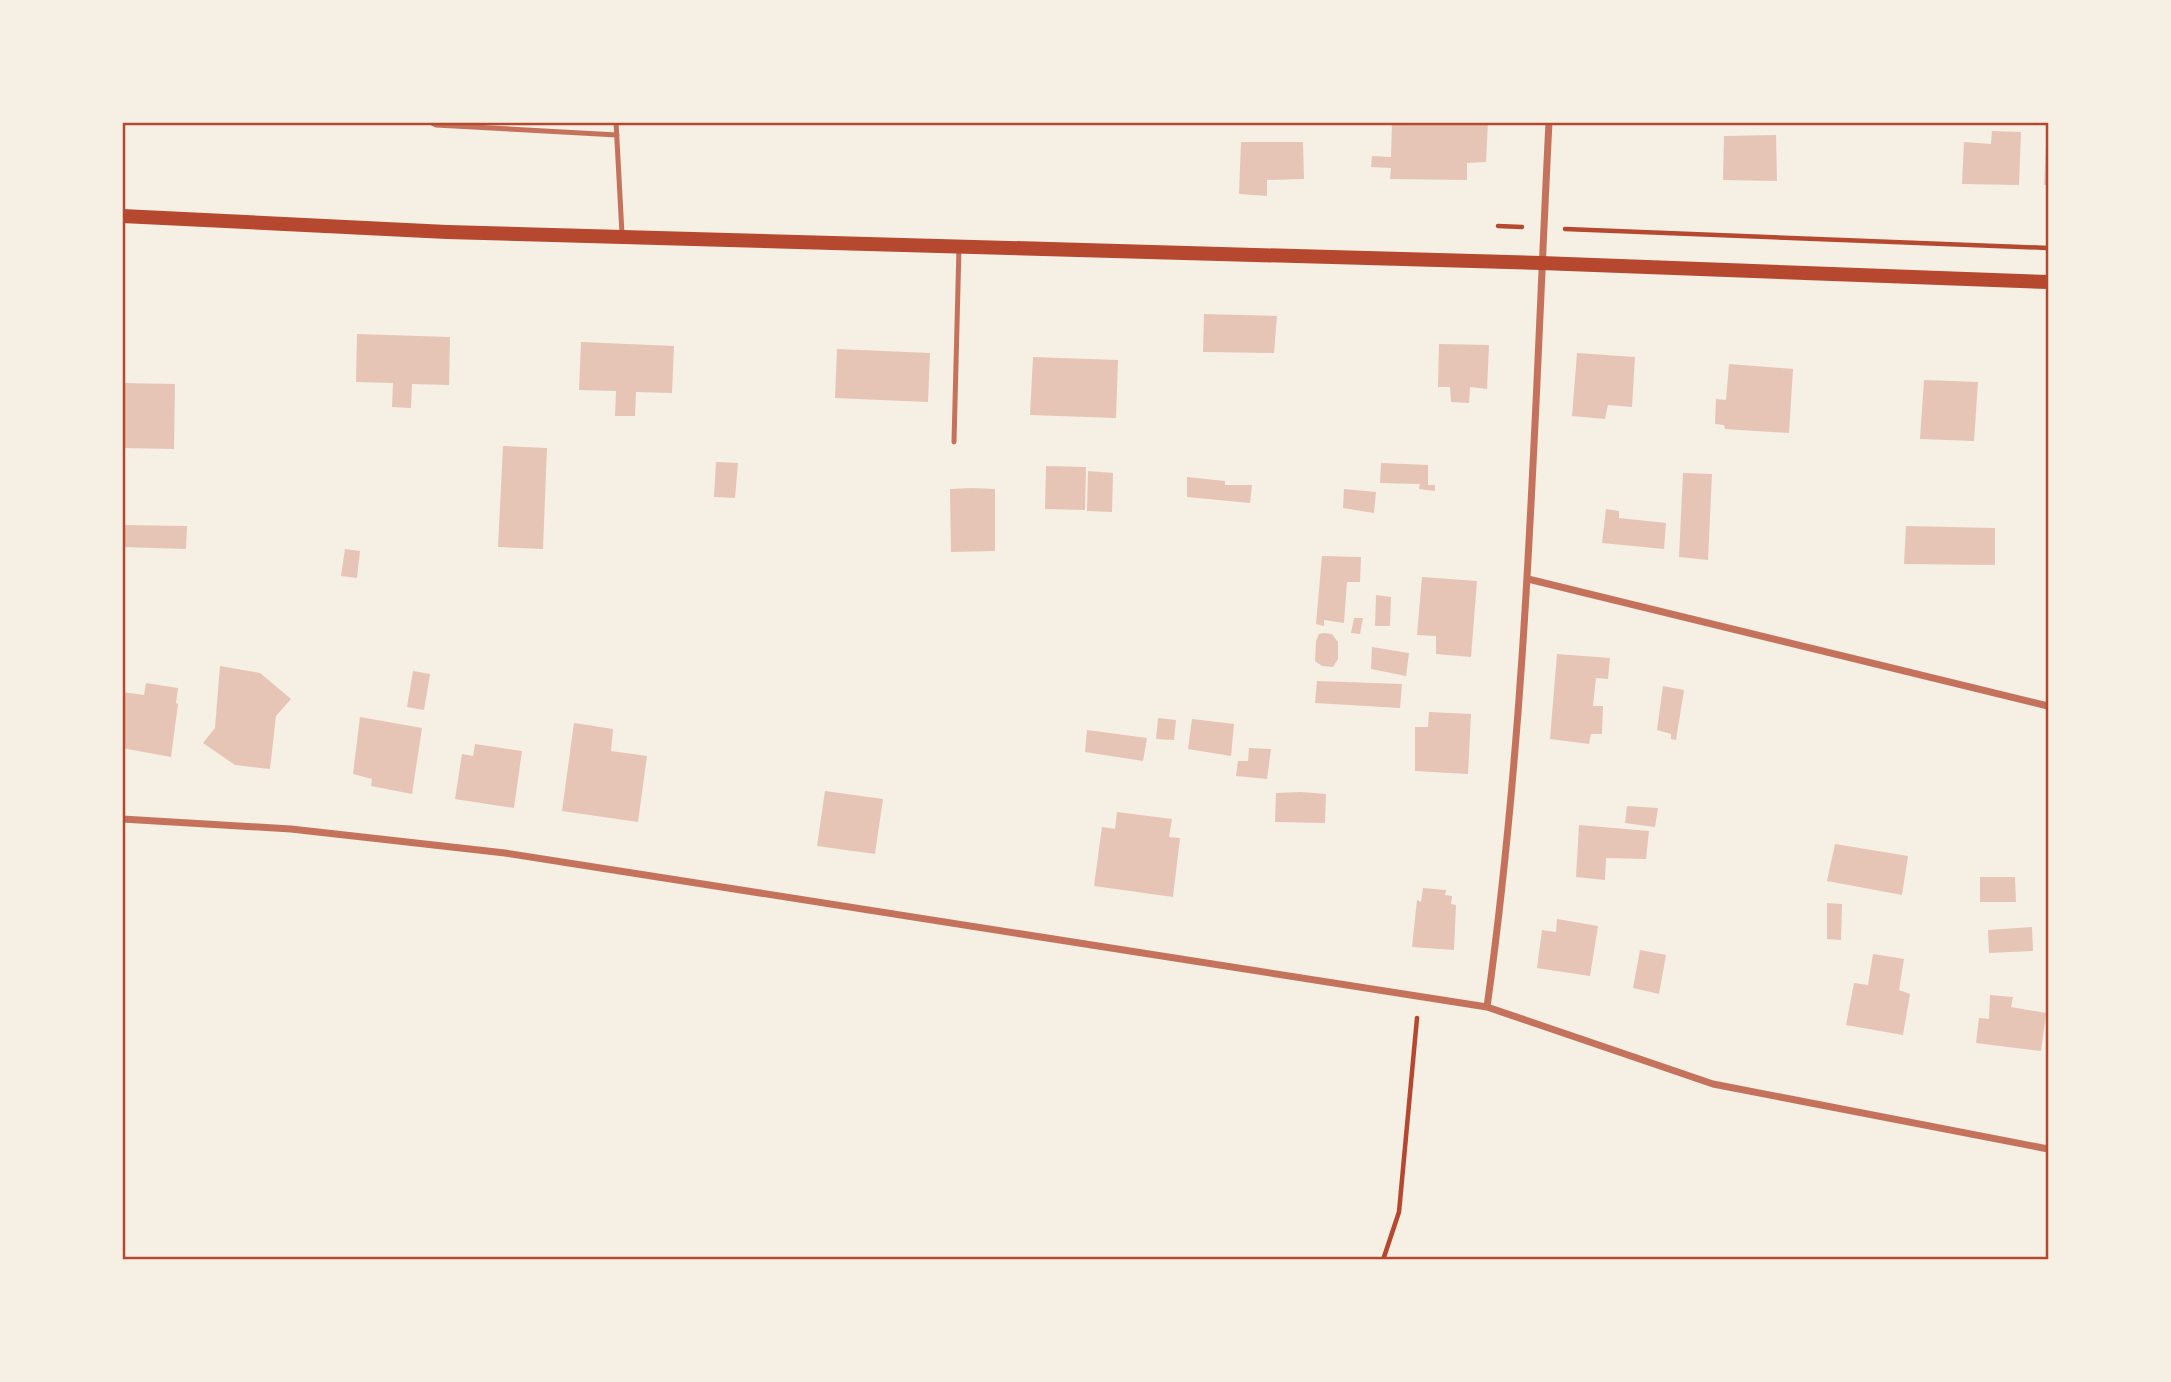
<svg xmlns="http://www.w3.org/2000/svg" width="2171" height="1382" viewBox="0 0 2171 1382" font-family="'IBM Plex Sans',sans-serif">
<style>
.building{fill:#e6c5b7}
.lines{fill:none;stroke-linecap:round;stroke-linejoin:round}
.path{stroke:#b5482f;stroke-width:4.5}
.service{stroke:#c5725c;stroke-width:5}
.minor{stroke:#c5725c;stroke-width:7}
.secondary{stroke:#b5482f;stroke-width:14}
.neatline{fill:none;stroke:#b5482f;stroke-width:2.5}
</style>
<rect width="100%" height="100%" fill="#f6efe4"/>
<path class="building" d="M1392,122H1488L1486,162L1467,163V180L1390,179L1391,168L1371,167L1372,156L1391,157Z
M1992,131L2021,132L2019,185L1962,184L1964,142L1991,144Z
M1776,135L1777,181L1723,180L1724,136Z
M1241,142H1303L1304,179L1267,180V196L1239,194Z
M2046,146L2048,147V185H2044Z
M1204,314L1277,316L1274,353L1203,352Z
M357,334L450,337L449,385L412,384L411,408L392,407L393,383L356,382Z
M581,342L674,346L672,393L636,392L635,416H615L616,391L579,390Z
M1439,344L1489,345L1487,389L1470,387L1469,403L1451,402L1450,387H1438Z
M837,349L930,353L928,402L835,398Z
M1577,353L1635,357L1632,407L1608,405L1605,419L1572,416Z
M1033,357L1118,360L1116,418L1030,415Z
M1729,364L1793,369L1789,433L1725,429L1724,425L1715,424L1716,399L1726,400Z
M1924,380L1978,382L1974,441L1920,439Z
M122,383L175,384L174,449L122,448Z
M503,446L547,448L543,549L498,547Z
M716,462L738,463L735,498L714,497Z
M1381,463L1428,465V485H1435V491L1419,489L1420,484L1380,483Z
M1046,466L1086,467L1085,510L1045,509Z
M1088,471L1113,473L1112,512L1087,511Z
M1683,473L1712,474L1708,560L1679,557Z
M1187,477L1225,481V485H1252L1250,503L1187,497Z
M972,488L995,489V551L951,552L950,489Z
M1344,489L1376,492L1374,513L1343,508Z
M1606,509L1619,511V518L1666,523L1664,549L1602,543Z
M122,525L187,526L186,549L122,547Z
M1906,526L1995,528V565L1904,564Z
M345,549L360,551L357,578L341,576Z
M1322,556L1361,557L1360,582H1347L1344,623L1324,620V626L1316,624Z
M1422,577L1477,581L1471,657L1436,654V636L1417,635Z
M1376,595L1391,597L1390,626H1375Z
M1354,618H1363L1360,634L1351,633Z
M1324,633L1332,634L1338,642V659L1333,667L1322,666L1315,661L1316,641L1319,634Z
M1372,647L1409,653L1406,676L1371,669Z
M1557,654L1610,658L1608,679L1596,678L1593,706H1603L1602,734H1591L1589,744L1550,739Z
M220,666L260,673L291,699L276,716L270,769L235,765L203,743L215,728Z
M413,671L430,674L424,710L407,707Z
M1317,681L1402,684L1400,708L1315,703Z
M146,683L178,688L176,703L178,704L171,757L122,748V692L144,695Z
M1663,686L1684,690L1676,740L1671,739V734L1657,730Z
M1429,712L1471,714L1468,774L1415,771V727H1428Z
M360,717L422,728L412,794L371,786L372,779L353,774Z
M1158,718L1176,720L1174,740L1156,739Z
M1192,719L1234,724L1231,756L1188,749Z
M574,723L613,729L611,751L647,756L638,822L562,811Z
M1087,730L1147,738L1143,761L1085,752Z
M475,744L522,751L514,808L455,799L462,754L473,756Z
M1249,748L1271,749L1267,779L1236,776L1238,761H1248Z
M825,791L883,799L875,854L817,846Z
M1301,792L1326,794L1325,823L1275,822L1276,793Z
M1627,806L1658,808L1655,827L1625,823Z
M1117,812L1172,819L1169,837L1180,838L1173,897L1094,886L1102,827L1115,829Z
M1579,825L1649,831L1646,859L1606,858L1605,880L1576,877Z
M1835,844L1908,856L1902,895L1827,881Z
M1980,877H2015L2016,902H1980Z
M1423,888L1446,890L1445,895L1452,896L1451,904L1456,905L1454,950L1412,947L1417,900L1421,902Z
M1827,903L1842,904L1841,940L1827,939Z
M1557,919L1598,926L1590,976L1537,968L1542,930L1556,932Z
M2032,927L2033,951L1989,953L1988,930Z
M1640,950L1666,955L1659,994L1633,988Z
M1873,954L1904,959L1899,990L1910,994L1903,1035L1846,1025L1854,983L1868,985Z
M1990,995L2013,997L2011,1007L2046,1013L2041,1051L1976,1043L1979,1018L1989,1019Z"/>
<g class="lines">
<path class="path" d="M1498,226L1522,227
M1565,229L2048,248
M1383,1260L1399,1212L1417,1018"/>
<path class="service" d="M430,122L436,125L617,135
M616,122L622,234
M954,442L959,247"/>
<path class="minor" d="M1528,579L2048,706
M122,819L291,829L505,853L1487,1007L1713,1084L2048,1149
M1487,1007C1528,714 1534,418 1549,122"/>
<path class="secondary" d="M122,216L447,232L1541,263L2048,282"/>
</g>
<rect width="2171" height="1382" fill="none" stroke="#f6efe4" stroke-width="248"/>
<rect x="124" y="124" width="1923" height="1134" class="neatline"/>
</svg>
